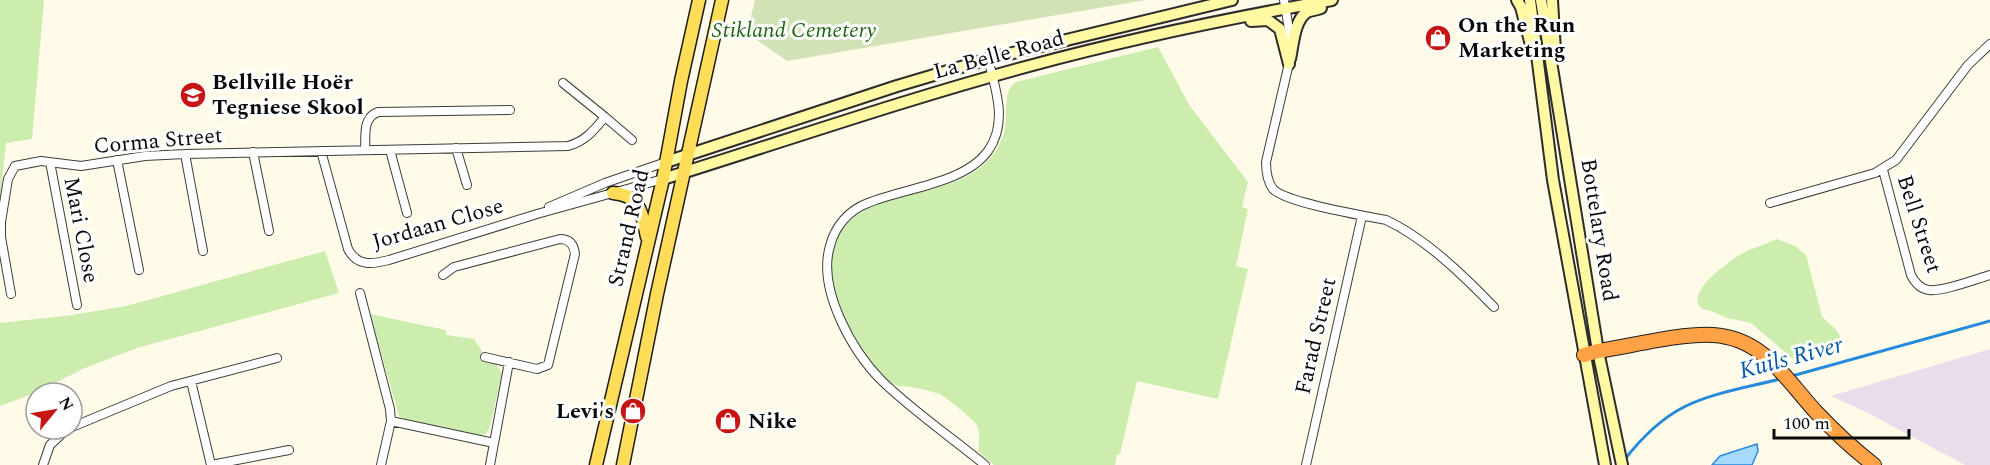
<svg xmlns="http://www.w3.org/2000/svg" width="1990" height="465" viewBox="0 0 1990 465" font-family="Spectral,serif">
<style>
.industrial{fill:#eaddeb}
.green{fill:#ccedae}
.cemetery{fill:#d2e2b7}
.water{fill:#a6d9fd;stroke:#268bdb;stroke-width:1.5}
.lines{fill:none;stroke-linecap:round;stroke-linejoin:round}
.stream{stroke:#268bdb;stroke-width:3}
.street-casing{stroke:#3d3d3d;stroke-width:10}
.secondary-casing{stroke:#2c2c2c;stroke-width:14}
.primary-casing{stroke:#1b1b1b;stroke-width:15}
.highway-casing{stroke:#1b1b1b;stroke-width:16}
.street{stroke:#fff;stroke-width:8}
.secondary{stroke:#fff9a3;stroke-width:10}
.primary{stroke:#ffdd58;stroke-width:12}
.highway{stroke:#ffa246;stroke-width:14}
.labels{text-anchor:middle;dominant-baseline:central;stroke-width:6;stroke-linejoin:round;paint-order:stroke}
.poi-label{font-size:22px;font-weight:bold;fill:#0a0a0a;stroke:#fff;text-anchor:start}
.park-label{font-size:22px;font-style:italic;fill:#236715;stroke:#fff}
.street-label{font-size:22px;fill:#0a0a0a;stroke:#fff}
.water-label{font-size:24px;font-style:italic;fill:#095ba7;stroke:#fff}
</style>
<rect width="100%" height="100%" fill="#fffbe8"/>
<path class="industrial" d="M1990,349V465H1965L1866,412L1831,396Z"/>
<path class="green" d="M0,0H44L32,139L6,143L0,200Z
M1158,47L1190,106L1248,182L1242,207L1248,209L1236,266L1248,269L1218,399L1137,381L1120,454H1117L1115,465H994L978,451C979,442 981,432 976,424C973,419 947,398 941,395C933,391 920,389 911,387C905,386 898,387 893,384C885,380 880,372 874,365C852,336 822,286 833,248C853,185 940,203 982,166C994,156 1002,143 1005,128C1008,113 1002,91 1016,82Z
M1777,239L1795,246L1806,255L1822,316C1827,323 1835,327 1838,333C1852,354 1807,358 1794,360L1751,323L1727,318L1709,310H1704C1678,295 1736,255 1751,249C1760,246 1768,243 1777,239Z
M325,251L339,293L137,348L85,368L35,393L0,406V323L72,315L126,306Z
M370,314L446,330V335L474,339L482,351L480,360L496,364L502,373L490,427L486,434L479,436L405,419L399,416Z"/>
<path class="cemetery" d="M755,0H1146L787,61L747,33Z"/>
<path class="water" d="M1757,444L1758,451L1752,465H1712L1720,456Z"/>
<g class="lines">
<path class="stream" d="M1792,376L1990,321
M1625,459C1640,440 1662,418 1684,407C1714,392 1751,387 1783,378"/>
<defs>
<path id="street" d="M1284,0L1291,41
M1290,59L1266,162C1266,171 1267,181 1273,189C1286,203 1365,216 1386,220C1425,238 1464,276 1494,307
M605,117L632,140
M456,148L467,185
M365,150C366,136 362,118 378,112L510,110
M390,150L407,213
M321,151L348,249C357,267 373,264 389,260L537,214L663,179
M253,152L269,231
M185,154L203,251
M117,160L139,270
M50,162L77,305
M1883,170L1911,275C1915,283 1920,289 1929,290C1942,292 1976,279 1990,275
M1770,203L1875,173L1896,160L1968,65L1990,44
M549,207L605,183L666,162
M443,275L454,267L560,239C570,239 574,245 575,254L548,365L537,369L485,357
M360,293L390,409L391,421L381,465
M11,294L1,237V222L8,179L15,166L41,161L81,166L145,156L185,154L568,146C586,141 594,130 605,117L563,83
M191,381L211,465
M391,421L494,443
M72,427L171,386L277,358
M43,465L50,445L67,429
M211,465L289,450
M490,465L509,362
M985,465C951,437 913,411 882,381C852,351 817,289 830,246C835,226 849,210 868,203C904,188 964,184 988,151C1008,123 996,90 988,59
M1306,465L1362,216"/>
<path id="secondary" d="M1517,0L1521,7L1531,45
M1530,0L1553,180L1605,465
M1541,0L1598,351L1622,465
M1552,0L1555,51
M1251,21L1268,20L1280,29L1289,64
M1290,59C1293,46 1294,20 1307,12C1311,10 1317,10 1321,8
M666,162L897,86L988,59L1232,0
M663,179C785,141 906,99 1029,66C1129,39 1230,18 1332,0"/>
<path id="primary" d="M613,193C641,195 642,214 647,237
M596,465L663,179L681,81L699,0
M623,465L657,294L722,0"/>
<path id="highway" d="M1584,355L1598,351C1632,346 1680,333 1713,335C1763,338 1785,378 1816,412C1834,431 1853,449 1874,465"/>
</defs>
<use href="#street" class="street-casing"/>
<use href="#secondary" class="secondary-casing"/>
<use href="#primary" class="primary-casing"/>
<use href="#highway" class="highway-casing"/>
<use href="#street" class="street"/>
<use href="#secondary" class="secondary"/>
<use href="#primary" class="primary"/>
<use href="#highway" class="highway"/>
</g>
<defs>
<symbol id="shop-disc" viewBox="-11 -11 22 22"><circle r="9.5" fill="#c71516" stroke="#fff"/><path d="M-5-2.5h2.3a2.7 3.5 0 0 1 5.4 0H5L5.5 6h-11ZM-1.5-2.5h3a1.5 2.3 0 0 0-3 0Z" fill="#fff"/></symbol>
<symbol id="school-disc" viewBox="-11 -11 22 22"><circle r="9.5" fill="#c71516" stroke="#fff"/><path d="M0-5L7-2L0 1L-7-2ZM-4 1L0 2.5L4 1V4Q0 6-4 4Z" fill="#fff"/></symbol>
</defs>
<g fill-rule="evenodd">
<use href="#shop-disc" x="1423" y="23" width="30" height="30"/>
<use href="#school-disc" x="178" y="80" width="30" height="30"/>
<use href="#shop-disc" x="618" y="396" width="30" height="30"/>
<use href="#shop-disc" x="713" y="406" width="30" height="30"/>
</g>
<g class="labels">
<g class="poi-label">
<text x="1458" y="25">On the Run<tspan x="1458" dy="25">Marketing</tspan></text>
<text x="212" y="82">Bellville Hoër<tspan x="212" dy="25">Tegniese Skool</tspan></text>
<text x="614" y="411" text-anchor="end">Levi's</text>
<text x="748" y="421">Nike</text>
</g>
<g class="park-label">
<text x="794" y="30">Stikland Cemetery</text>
</g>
<g class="street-label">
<text transform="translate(999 55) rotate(-15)">La Belle Road</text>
<text transform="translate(158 141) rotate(-5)">Corma Street</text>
<text transform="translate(438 224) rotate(-16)">Jordaan Close</text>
<text transform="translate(1919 224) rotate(72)">Bell Street</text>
<text transform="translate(629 228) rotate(-77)">Strand Road</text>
<text transform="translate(81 230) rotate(79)">Mari Close</text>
<text transform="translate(1599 230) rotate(81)">Bottelary Road</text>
<text transform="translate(1316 336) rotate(-77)">Farad Street</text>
</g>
<g class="water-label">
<text transform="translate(1791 358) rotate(-15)">Kuils River</text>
</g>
</g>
<g transform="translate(54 411) rotate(60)"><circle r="28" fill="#ffffff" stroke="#9d9d9d" stroke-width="1.5"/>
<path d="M0-4.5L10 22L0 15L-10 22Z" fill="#c71516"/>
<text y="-9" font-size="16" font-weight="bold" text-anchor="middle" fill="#0a0a0a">N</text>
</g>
<path d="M1774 429v9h135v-9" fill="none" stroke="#0a0a0a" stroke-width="3"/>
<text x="1783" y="429" font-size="18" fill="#0a0a0a" stroke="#ffffff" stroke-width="4.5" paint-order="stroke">100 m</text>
</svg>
